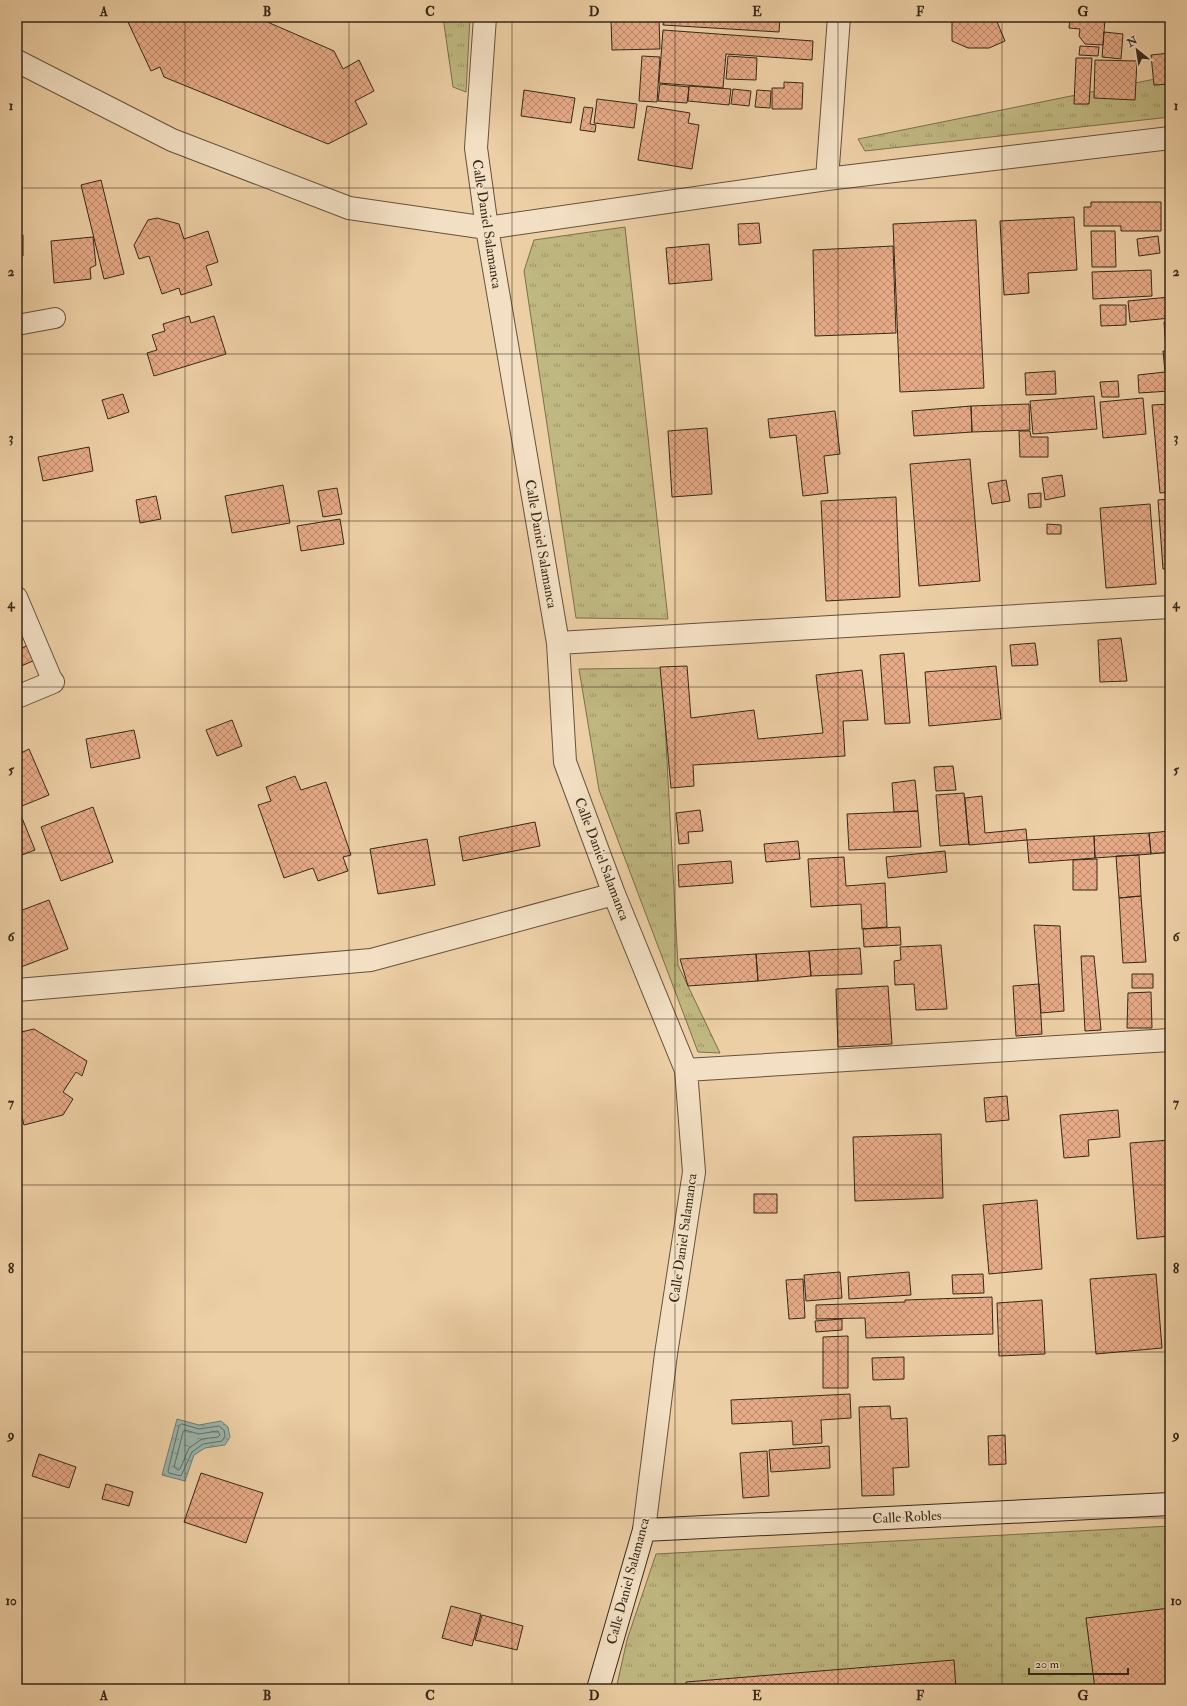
<svg xmlns="http://www.w3.org/2000/svg" width="1187" height="1706" viewBox="0 0 1187 1706" font-family="'IM FELL Double Pica',serif">
<style>
.grass{fill:url(#grass-tufts);stroke:#7b704d}
.water{fill:url(#water-ripples);stroke:#727d72}
.lines{fill:none;stroke-linecap:round;stroke-linejoin:round}
.shore{stroke:#686e63;stroke-width:1}
.building{fill:url(#building-cross-hatch);stroke:#362819}
.lane-casing{stroke:#64523c;stroke-width:22}
.street-casing{stroke:#64523c;stroke-width:24}
.secondary-casing{stroke:#362819;stroke-width:24}
.lane{stroke:#f3e0c4;stroke-width:20}
.street{stroke:#f3e0c4;stroke-width:22}
.secondary{stroke:#f3e0c4;stroke-width:22}
.grid{fill:none;stroke:#362819;stroke-width:1;stroke-opacity:0.55}
.labels{text-anchor:middle;dominant-baseline:central;stroke-width:3;stroke-linejoin:round;paint-order:stroke}
.street-label{font-size:14px;fill:#362819;stroke:#f3e0c4}
.neatline{fill:none;stroke:#362819;stroke-width:1.5}
.grid-label{font-size:13px;text-anchor:middle;font-weight:bold;fill:#362819}
</style>
<defs>
<pattern id="grass-tufts" width="24" height="20" patternUnits="userSpaceOnUse"><rect width="24" height="20" fill="#c0b881"/><path d="M3 7l-1-3M5 7V3M7 7l1-3M15 17l-1-3M17 17v-4M19 17l1-3" fill="none" stroke="#9d9669"/></pattern>
<pattern id="water-ripples" width="26" height="14" patternUnits="userSpaceOnUse"><rect width="26" height="14" fill="#9ab5ad"/><path d="M2 4q2-2 4 0t4 0M15 11q2-2 4 0t4 0" fill="none" stroke="#7e938c"/></pattern>
<pattern id="building-cross-hatch" width="8" height="8" patternUnits="userSpaceOnUse"><rect width="8" height="8" fill="#e7ab87"/><path d="M0 0l8 8M0 8l8-8" fill="none" stroke="#bc8b6e"/></pattern>
</defs>
<rect width="100%" height="100%" fill="#edcfa5"/>
<filter id="stains"><feTurbulence type="fractalNoise" baseFrequency=".005" numOctaves="4"/><feColorMatrix values="0 0 0 0 .2 0 0 0 0 .09 0 0 0 0 .02 0 0 0 .5 -.17"/></filter>
<radialGradient id="worn" r=".72"><stop offset=".6" stop-color="#630" stop-opacity="0"/><stop offset="1" stop-color="#630" stop-opacity=".3"/></radialGradient>
<path class="grass" d="M443,17H470L466,92L453,87Z
M1170,76V117L865,151L858,139Z
M625,227L668,619L576,618L524,271L534,240Z
M662,668L678,965L720,1053L698,1052L599,790L579,669Z
M1170,1526V1689H616L627,1640L656,1554Z"/>
<path class="water" d="M177,1419L199,1425L221,1421L228,1427L230,1437L225,1445L205,1448L194,1455L185,1481L162,1475Z"/>
<g class="lines">
<path class="shore" d="M182,1424L199,1429L219,1426L224,1430L225,1436L222,1441L203,1444L192,1452L181,1476L169,1473L168,1471L179,1426Z
M185,1430L199,1434L218,1431L220,1435L218,1437L202,1439L189,1448L180,1469L178,1470L174,1467L183,1432Z"/>
</g>
<path class="building" d="M133,17H256L334,51L343,69L359,60L374,91L355,101L367,124L328,144L164,77L160,67L151,71L127,20Z
M529,17H602V21L529,19Z
M664,17H780L779,32L663,25Z
M952,17H995L1005,41L989,48H968L952,41Z
M1070,17L1105,19L1103,45L1085,44L1079,36L1080,29L1069,28Z
M659,19L660,49L612,50L611,20Z
M663,30L813,41L812,60L726,54L723,88L659,83Z
M1104,32L1123,34L1121,59L1102,57Z
M1080,46L1099,47L1098,56L1079,55Z
M1170,53V84L1154,85L1151,55Z
M642,56L660,57L657,102L639,101Z
M728,56L757,58L756,80L726,79Z
M1076,58H1092L1089,104H1074Z
M1095,60L1137,61L1135,100L1094,98Z
M784,82L803,83L802,109H772V88H784Z
M660,84L689,87L687,103L658,101Z
M689,86L731,89L729,105L688,101Z
M733,89L751,91L749,106L731,104Z
M524,90L575,98L571,123L521,116Z
M757,90L771,91L770,108L755,107Z
M597,99L637,104L634,128L594,123Z
M647,106L690,113L688,123L699,125L692,169L638,160Z
M584,107L593,108L590,124L596,125L595,132L580,130Z
M101,180L124,274L104,279L81,185Z
M1091,202H1161V231H1121V226H1084V207H1091Z
M1074,217L1077,270L1028,273L1029,293L1004,295L1000,221Z
M157,218L179,224L184,239L208,231L218,262L206,266L212,285L181,295L179,288L162,294L149,256L139,259L134,245L148,220Z
M976,220L984,388L900,392L893,224Z
M759,223L761,243L739,245L738,224Z
M1091,231H1115L1116,267H1092Z
M17,235H23V256H17Z
M1158,236L1160,253L1139,256L1137,239Z
M93,237L96,265L90,268L91,279L54,283L51,241Z
M709,244L712,280L669,284L666,248Z
M893,246L896,333L815,336L813,250Z
M1151,270L1152,296L1093,299L1092,272Z
M1170,297V318L1130,322L1128,301Z
M1100,305H1126V325L1101,326Z
M189,316L191,323L214,316L226,354L154,376L147,353L157,350L152,335L165,331L163,324Z
M1164,322H1170V349H1166Z
M1163,351H1170V391L1139,393L1138,375L1165,372Z
M1055,371L1056,394L1026,395L1025,373Z
M1118,381L1119,397H1102L1100,382Z
M123,394L129,412L108,419L102,400Z
M1094,396L1097,429L1033,434L1030,401Z
M1143,398L1146,434L1103,438L1100,402Z
M1029,404L1030,430L972,432L971,406Z
M1170,404V492L1160,493L1152,405Z
M971,406L972,432L914,436L912,411Z
M835,411L840,454L824,456L828,493L803,496L796,435L770,438L768,419Z
M707,428L712,494L672,497L668,431Z
M1019,431H1030L1031,437H1048V457H1020Z
M89,447L93,471L43,481L38,457Z
M970,459L980,581L919,586L910,464Z
M1062,475L1065,496L1045,500L1042,478Z
M1006,480L1010,501L992,504L988,483Z
M283,485L290,523L232,533L225,496Z
M337,488L342,514L323,517L318,491Z
M1041,493V507L1029,508L1028,494Z
M156,496L161,519L140,523L136,500Z
M896,497L900,597L826,601L821,501Z
M1170,499V569H1163L1158,500Z
M1150,504L1156,584L1106,588L1100,508Z
M340,519L344,544L301,551L297,526Z
M1047,524L1061,525V534H1047Z
M1121,638L1127,681L1100,682L1098,640Z
M1035,643L1038,665L1012,666L1010,645Z
M31,644L37,659L17,668V650Z
M904,653L910,723L885,724L880,655Z
M687,666L691,718L754,710L758,739L823,733L816,675L862,670L868,720L843,721L845,756L693,765L694,786L671,788L660,667Z
M996,666L1001,719L929,726L925,672Z
M232,720L242,746L217,756L206,730Z
M134,730L140,758L91,768L86,739Z
M29,749L49,795L17,808V755Z
M953,766L956,790L936,791L934,767Z
M295,776L301,790L326,782L351,855L343,857L348,871L318,881L313,868L284,878L258,805L271,801L266,787Z
M915,780L918,811L894,812L892,783Z
M964,793L969,844L940,846L936,795Z
M982,796L985,833L1026,829L1027,840L969,845L965,798Z
M93,807L113,862L61,881L41,827Z
M700,810L703,831L688,832L689,843L679,844L676,813Z
M918,811L921,847L849,850L847,814Z
M20,813L35,850L17,857V815Z
M535,822L540,846L463,861L459,837Z
M1170,831V852L1151,854L1149,833Z
M1149,833L1151,854L1095,858L1094,836Z
M1094,836L1095,858L1029,863L1027,840Z
M427,839L435,885L378,894L370,849Z
M798,841L800,859L766,862L764,844Z
M945,851L947,872L888,878L886,857Z
M1139,855L1141,896L1119,898L1116,856Z
M844,857L846,886L885,883L887,927L862,929L861,904L811,907L808,859Z
M1097,859V890H1073V860Z
M731,861L733,883L679,887L678,865Z
M1141,896L1146,962L1123,963L1119,898Z
M49,900L68,949L21,967L17,957V912Z
M1170,923V969L1166,924Z
M1034,925L1060,926L1064,1011L1041,1013Z
M900,927L901,945L864,947L863,929Z
M941,945L947,1009L916,1010L914,984L895,985L894,961L901,960L900,947Z
M860,948L862,974L811,976L809,951Z
M809,951L811,976L758,981L756,954Z
M756,954L758,981L688,986L680,959Z
M1081,956H1094L1101,1030L1085,1031Z
M1132,974H1153V988H1132Z
M1039,984L1042,1034L1016,1036L1013,986Z
M888,986L892,1044L838,1047L836,989Z
M1151,992L1152,1028H1127L1128,993Z
M34,1029L87,1061L82,1076L76,1072L63,1092L73,1099L63,1115L24,1125L17,1099V1033Z
M1007,1096L1009,1120L986,1122L984,1098Z
M1118,1110L1120,1137L1088,1140L1089,1156L1064,1158L1060,1115Z
M941,1134L943,1198L855,1201L853,1137Z
M1170,1140V1236L1137,1239L1130,1143Z
M754,1194H777V1213H754Z
M1037,1200L1042,1269L989,1274L983,1205Z
M840,1272L842,1298L806,1301L804,1275Z
M909,1272L911,1295L849,1299L848,1277Z
M983,1274L984,1293L953,1294L952,1275Z
M1156,1274L1162,1348L1096,1354L1090,1279Z
M803,1279L805,1318L789,1319L786,1280Z
M992,1297L993,1334L866,1338L865,1318L816,1319V1305L905,1302V1300Z
M1042,1300L1045,1354L999,1356L997,1303Z
M842,1319V1330L816,1332L815,1321Z
M848,1336V1388H823V1337Z
M904,1357V1379L873,1380L872,1358Z
M850,1394L851,1418L821,1420L822,1443L793,1445L792,1421L732,1424L731,1400Z
M890,1406L891,1419L907,1418L909,1467L893,1468L894,1495L862,1496L859,1407Z
M1005,1435L1006,1464L989,1465L988,1436Z
M829,1446L830,1468L771,1472L769,1450Z
M767,1451L769,1496L743,1498L740,1453Z
M39,1454L76,1467L69,1488L32,1476Z
M201,1473L263,1493L246,1543L184,1522Z
M106,1484L133,1492L129,1506L102,1499Z
M451,1606L481,1614L472,1646L442,1638Z
M1170,1608V1689H1095L1086,1618Z
M482,1615L523,1626L517,1650L475,1640Z
M954,1660L956,1689H686V1682Z"/>
<g class="lines">
<defs>
<path id="lane" d="M17,325L55,318
M17,597L53,682"/>
<path id="street" d="M485,17L476,148L487,228L558,643L565,762L614,894L686,1070L694,1172L666,1354L644,1530
M17,61L172,140L349,208L487,228L827,179L1170,138
M827,179L839,17
M558,643L1170,607
M17,697L53,682
M17,990L371,960L614,894
M686,1070L1170,1040"/>
<path id="secondary" d="M598,1689L644,1530L1170,1504"/>
</defs>
<use href="#lane" class="lane-casing"/>
<use href="#street" class="street-casing"/>
<use href="#secondary" class="secondary-casing"/>
<use href="#lane" class="lane"/>
<use href="#street" class="street"/>
<use href="#secondary" class="secondary"/>
</g>
<path class="grid" d="M185,17V1689M349,17V1689M512,17V1689M675,17V1689M838,17V1689M1002,17V1689M17,188H1170M17,354H1170M17,521H1170M17,687H1170M17,853H1170M17,1019H1170M17,1185H1170M17,1352H1170M17,1518H1170"/>
<g class="labels">
<g class="street-label">
<text transform="translate(487 224) rotate(81)">Calle Daniel Salamanca</text>
<text transform="translate(541 544) rotate(80)">Calle Daniel Salamanca</text>
<text transform="translate(602 859) rotate(69)">Calle Daniel Salamanca</text>
<text transform="translate(683 1238) rotate(-82)">Calle Daniel Salamanca</text>
<text transform="translate(907 1517) rotate(-3)">Calle Robles</text>
<text transform="translate(628 1581) rotate(-75)">Calle Daniel Salamanca</text>
</g>
</g>
<rect width="1187" height="1706" fill="none" stroke="#edcfa5" stroke-width="44"/>
<g transform="translate(1137 50) rotate(330)" stroke="#f3e0c4" stroke-width="3" paint-order="stroke">
<path d="M0-3L7 15L0 10L-7 15Z" fill="#362819"/>
<text y="-6" font-size="11" font-weight="bold" text-anchor="middle" fill="#362819">N</text>
</g>
<path d="M1029 1668v6h99v-6" fill="none" stroke="#362819" stroke-width="2"/>
<text x="1035" y="1668" font-size="12" fill="#362819" stroke="#f3e0c4" stroke-width="3" paint-order="stroke">20 m</text>
<rect x="22" y="22" width="1143" height="1662" class="neatline"/>
<g class="grid-label">
<text x="104" y="16">A</text>
<text x="267" y="16">B</text>
<text x="430" y="16">C</text>
<text x="594" y="16">D</text>
<text x="757" y="16">E</text>
<text x="920" y="16">F</text>
<text x="1083" y="16">G</text>
<text x="11" y="110">1</text>
<text x="1176" y="110">1</text>
<text x="11" y="276">2</text>
<text x="1176" y="276">2</text>
<text x="11" y="442">3</text>
<text x="1176" y="442">3</text>
<text x="11" y="608">4</text>
<text x="1176" y="608">4</text>
<text x="11" y="774">5</text>
<text x="1176" y="774">5</text>
<text x="11" y="941">6</text>
<text x="1176" y="941">6</text>
<text x="11" y="1107">7</text>
<text x="1176" y="1107">7</text>
<text x="11" y="1273">8</text>
<text x="1176" y="1273">8</text>
<text x="11" y="1439">9</text>
<text x="1176" y="1439">9</text>
<text x="11" y="1605">10</text>
<text x="1176" y="1605">10</text>
<text x="104" y="1700">A</text>
<text x="267" y="1700">B</text>
<text x="430" y="1700">C</text>
<text x="594" y="1700">D</text>
<text x="757" y="1700">E</text>
<text x="920" y="1700">F</text>
<text x="1083" y="1700">G</text>
</g>
<rect width="100%" height="100%" filter="url(#stains)"/>
<rect width="100%" height="100%" fill="url(#worn)"/>
</svg>
